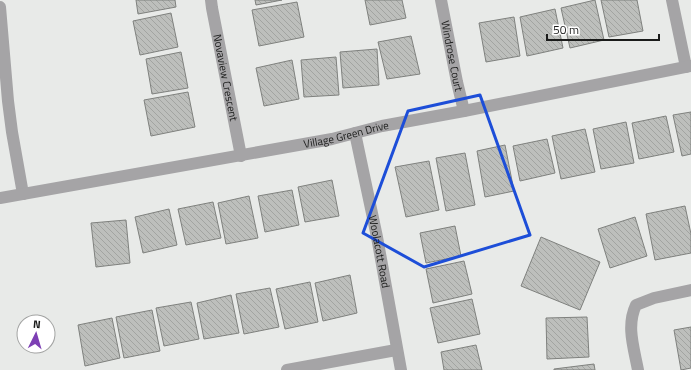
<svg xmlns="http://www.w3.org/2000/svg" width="691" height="370" viewBox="0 0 691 370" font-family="'Titillium Web',sans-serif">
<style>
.building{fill:url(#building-back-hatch);stroke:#7f817e}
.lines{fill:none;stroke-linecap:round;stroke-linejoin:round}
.minor{stroke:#a5a4a6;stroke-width:12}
.marked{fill:none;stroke:#1d4ed8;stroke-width:3;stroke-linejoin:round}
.labels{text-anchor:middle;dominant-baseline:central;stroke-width:3;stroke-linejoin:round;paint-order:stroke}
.street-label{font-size:11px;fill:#1a1b1a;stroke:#fff}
</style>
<defs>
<pattern id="building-back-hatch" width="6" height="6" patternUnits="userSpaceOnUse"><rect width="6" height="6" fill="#bdbfbc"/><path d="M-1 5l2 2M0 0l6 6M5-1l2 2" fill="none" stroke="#a2a4a1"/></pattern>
</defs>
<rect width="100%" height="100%" fill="#e8eae8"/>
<path class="building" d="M136,0H175L176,7L138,14Z
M255,0H282L256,5Z
M365,0H402L406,18L370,25Z
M595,0L604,40L570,48L561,8Z
M601,0H637L643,31L609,37Z
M297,2L304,37L259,46L252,10Z
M555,9L563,48L527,56L520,17Z
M171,13L178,47L140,55L133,21Z
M514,17L520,56L486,62L479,23Z
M411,36L420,74L387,79L378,42Z
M377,49L379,85L343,88L340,52Z
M181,52L188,88L152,94L146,59Z
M336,57L339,95L304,97L301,60Z
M292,60L299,99L264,106L256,68Z
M188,92L195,127L151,136L144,100Z
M691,112V154L682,156L673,115Z
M666,116L674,152L639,159L632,123Z
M626,122L634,163L601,169L593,129Z
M585,129L595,172L561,179L552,136Z
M547,139L555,173L520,181L513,146Z
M505,145L514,191L485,197L477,151Z
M465,153L475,205L446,211L436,158Z
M429,161L439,210L406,217L395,167Z
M332,180L339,216L305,222L298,187Z
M292,190L299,225L265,232L258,196Z
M249,196L258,238L226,244L218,203Z
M213,202L221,238L186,245L178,209Z
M685,206L691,234V253L655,260L646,214Z
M169,209L177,245L143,253L135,217Z
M635,217L647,256L610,268L598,229Z
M126,220L130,263L96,267L91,223Z
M455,226L461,256L426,263L420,233Z
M541,237L600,262L580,310L521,286Z
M464,261L472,294L433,303L426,269Z
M350,275L357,313L323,321L315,283Z
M310,282L318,322L285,329L276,289Z
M270,288L279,327L244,334L236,294Z
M231,295L239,333L204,339L197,303Z
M472,299L480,334L438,343L430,308Z
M191,302L199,339L164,346L156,308Z
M152,310L160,351L124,358L116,317Z
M587,317L589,357L547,359L546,318Z
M112,318L120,358L85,366L78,325Z
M691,327V368L681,370L674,330Z
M476,345L482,370H444L441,352Z
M594,364L595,370H554V369Z"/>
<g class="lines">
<g class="minor">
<path id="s1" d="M211,0L212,8L241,156"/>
<path id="s2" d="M441,0L457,82L464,111"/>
<path d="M672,0L686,67"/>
<path d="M0,7L8,101L12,132L23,194"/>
<path id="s3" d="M355,133L377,237L401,370"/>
<path id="s4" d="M0,198L332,139L382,126L464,111L691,66"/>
<path d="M287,370L396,350"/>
<path d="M638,370C634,348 626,326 636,305L654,298L691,290"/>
</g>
</g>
<path class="marked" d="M480,95L530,235L424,267L363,233L408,111Z"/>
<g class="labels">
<g class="street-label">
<text stroke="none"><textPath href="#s2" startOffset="57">Windrose Court</textPath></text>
<text stroke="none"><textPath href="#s1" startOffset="79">Novaview Crescent</textPath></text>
<text stroke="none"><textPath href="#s4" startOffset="352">Village Green Drive</textPath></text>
<text stroke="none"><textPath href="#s3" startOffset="121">Woolacott Road</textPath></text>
</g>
</g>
<g transform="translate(36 334) rotate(5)"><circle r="19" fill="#ffffff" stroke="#a3a4a3"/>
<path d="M0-3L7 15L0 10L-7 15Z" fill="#7d3fb4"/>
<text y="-6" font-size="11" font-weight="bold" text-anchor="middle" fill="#1a1b1a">N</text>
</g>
<path d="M547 34v6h112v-6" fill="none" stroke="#1a1b1a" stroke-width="2"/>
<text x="553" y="34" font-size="12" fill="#1a1b1a" stroke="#ffffff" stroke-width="3" paint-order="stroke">50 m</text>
</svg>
